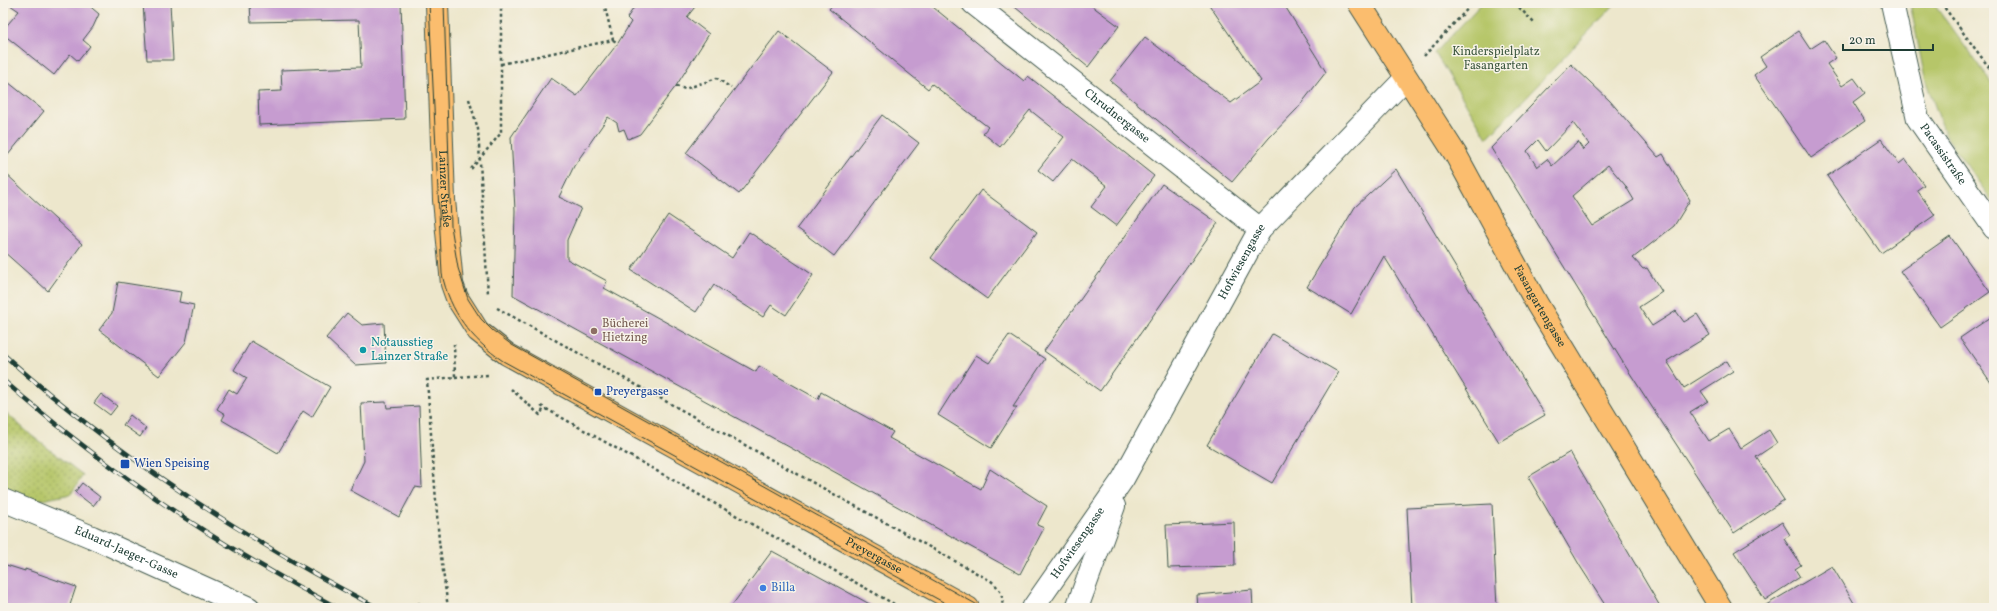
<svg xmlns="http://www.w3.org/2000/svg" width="1997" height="611" viewBox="0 0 1997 611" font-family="Vollkorn,serif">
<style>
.green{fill:#b6c669;stroke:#6a824e}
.garden{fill:url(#garden-dots);stroke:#6a824e}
.building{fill:#c69cd0;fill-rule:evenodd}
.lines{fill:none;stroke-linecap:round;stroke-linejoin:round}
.minor-casing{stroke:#3e564b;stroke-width:24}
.major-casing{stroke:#3e564b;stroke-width:24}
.path{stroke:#3e564b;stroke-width:2.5;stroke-dasharray:3 3;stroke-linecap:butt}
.minor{stroke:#fff;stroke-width:22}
.major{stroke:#fbbd6e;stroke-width:22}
.tram{stroke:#1f3d34;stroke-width:1}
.rail-casing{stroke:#1f3d34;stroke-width:4.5}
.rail{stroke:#f7f3e8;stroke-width:3;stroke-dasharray:9;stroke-linecap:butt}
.education-dot{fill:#8d6e63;stroke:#f7f3e8;stroke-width:1.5}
.culture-dot{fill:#0f9aa8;stroke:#f7f3e8;stroke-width:1.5}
.transit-dot{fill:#1a4fb4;stroke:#f7f3e8;stroke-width:1.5}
.shop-dot{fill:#3f7fe0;stroke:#f7f3e8;stroke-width:1.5}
.labels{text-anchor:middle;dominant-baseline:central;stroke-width:3;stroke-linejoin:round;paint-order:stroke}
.park-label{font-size:12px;fill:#3d583f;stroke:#f7f3e8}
.street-label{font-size:12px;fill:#1f3d34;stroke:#f7f3e8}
.education-label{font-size:12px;fill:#785e54;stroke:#f7f3e8;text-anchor:start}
.culture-label{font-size:12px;fill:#0d838f;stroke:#f7f3e8;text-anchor:start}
.transit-label{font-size:12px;fill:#164399;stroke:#f7f3e8;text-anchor:start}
.shop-label{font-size:12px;fill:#366cbe;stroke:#f7f3e8;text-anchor:start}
</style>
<defs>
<pattern id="garden-dots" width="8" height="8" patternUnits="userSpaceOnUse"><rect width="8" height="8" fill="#b6c669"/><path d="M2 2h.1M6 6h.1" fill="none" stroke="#93a257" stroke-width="1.8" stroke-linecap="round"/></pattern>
</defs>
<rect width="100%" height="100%" fill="#f7f3e8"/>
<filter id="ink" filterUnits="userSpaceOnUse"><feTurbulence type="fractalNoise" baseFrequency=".025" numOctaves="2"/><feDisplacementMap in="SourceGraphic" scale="8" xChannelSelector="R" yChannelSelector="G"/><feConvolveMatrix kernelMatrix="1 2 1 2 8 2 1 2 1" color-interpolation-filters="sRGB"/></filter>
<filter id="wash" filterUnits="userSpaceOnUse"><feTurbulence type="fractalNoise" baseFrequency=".012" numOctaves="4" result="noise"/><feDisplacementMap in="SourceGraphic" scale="16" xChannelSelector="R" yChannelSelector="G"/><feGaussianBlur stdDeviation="0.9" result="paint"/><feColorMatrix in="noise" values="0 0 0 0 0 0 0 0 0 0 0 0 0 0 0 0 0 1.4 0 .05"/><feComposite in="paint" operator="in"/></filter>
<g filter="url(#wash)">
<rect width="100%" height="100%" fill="#ede7cc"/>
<path class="green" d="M1482,3H1616L1487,138L1435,53Z
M1910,3H1933L1994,86V204L1946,136L1925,79Z"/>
<path class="garden" d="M3,410L32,436L83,475L71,494L37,501L3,491Z"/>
<g id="blocks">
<path class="building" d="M12,3H86L99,14L93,27L83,40L90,46L78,61L70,54L54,75L3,34V30L19,11L10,5Z
M143,3H170L173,60H147Z
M250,3H401L405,119L259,125L258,92L282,91L281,70L361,67L359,20L251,22Z
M637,3H698L687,17L709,34L676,86L640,134L628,139L624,129L619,131L617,123L608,117L574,166L559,197L581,208L567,240V259L607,281L604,288L756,372L759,366L818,399L821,392L893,432L889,438L981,489L990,469L1047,506L1037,525L1044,528L1020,574L513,295L515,210L511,137L551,78L577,96L618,43L631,22L627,18Z
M834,3H928L1024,81L1028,76L1154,176L1116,226L1091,207L1107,186L1072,159L1053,182L1038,170L1064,137L1030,110L1000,147L983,133L988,127L932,84L928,89L829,9Z
M1010,3H1088L1119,26L1088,67Z
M1208,3H1283L1326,72L1297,109L1269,138L1232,182L1110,81L1145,37L1231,103L1261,81Z
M779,31L833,72L739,194L686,153Z
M1798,31L1810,49L1824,40L1836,58L1827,64L1842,86L1854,78L1865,93L1853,102L1865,121L1811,158L1754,75L1766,66L1760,57Z
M1571,64L1610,101L1658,157L1663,154L1690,200L1674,226L1633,258L1643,269L1647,268L1662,292L1639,307L1652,326L1676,311L1684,322L1697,314L1710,335L1667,361L1684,388L1727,361L1733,371L1701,391L1708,401L1690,412L1709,441L1729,429L1741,448L1769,430L1777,443L1756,457L1784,500L1734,533L1622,361L1491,148ZM1573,123L1589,144L1583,150L1578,142L1552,166L1547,159L1537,167L1527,151L1538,140L1546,151ZM1608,165L1625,185L1634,200L1592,226L1572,196Z
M3,78L44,111L3,161Z
M882,115L919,143L834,256L797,228Z
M1881,139L1899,164L1905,159L1924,185L1917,190L1935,215L1881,253L1827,176Z
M1396,169L1545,415L1499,442L1384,256L1351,314L1307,287L1355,207Z
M3,171L82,244L48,291L3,251Z
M1162,184L1218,223L1100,391L1044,351Z
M981,190L1037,232L987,299L931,258Z
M668,215L732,258L749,232L813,275L786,315L771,305L763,317L714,285L696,312L631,270Z
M1950,236L1990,292L1940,327L1900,271Z
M118,282L181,292L179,302L194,305L186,342L159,376L99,330L112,313Z
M347,313L362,325L384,323L386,363L355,365L326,338Z
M1994,315V387L1960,338Z
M1272,334L1338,372L1272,483L1207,445Z
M1009,335L1045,359L1013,407H1017L991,448L938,415L976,355L989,363Z
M251,341L330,387L312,417L303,411L278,453L222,420L225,414L217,409L229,389L237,394L247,378L234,370Z
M101,394L117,406L110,415L94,403Z
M386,402L387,408L419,406L422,488L415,487L399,517L350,490L364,461L361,403Z
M130,415L146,428L140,437L123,425Z
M1570,452L1621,540L1661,608H1607L1580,566L1528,477Z
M82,483L100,497L93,506L75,492Z
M1492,504L1497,608H1412L1407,508Z
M1234,522L1235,566L1168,568L1166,525Z
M1782,522L1790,535L1784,539L1801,565L1795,569L1800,577L1765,600L1734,552Z
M772,551L877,608H730Z
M3,564L25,571V569L76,587L69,608H3Z
M1832,566L1857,608H1761Z
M1252,590L1253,608H1198L1197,595Z"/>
</g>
</g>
<g filter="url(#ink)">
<use href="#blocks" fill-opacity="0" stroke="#3e564b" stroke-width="1"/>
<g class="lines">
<defs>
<g id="minor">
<path id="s1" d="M973,3L1260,229"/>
<path id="s2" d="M1892,3L1918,119L1994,228"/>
<path id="s3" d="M3,500L92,537L249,608"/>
<path id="s4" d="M1033,608L1123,479L1260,229L1406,78"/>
<path d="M1077,608L1114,506"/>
</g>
<g id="major">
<path id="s5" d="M437,3L444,200L452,284L457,298L478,331L507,354L968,608"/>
<path id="s6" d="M1359,3L1456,155L1537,304L1721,608"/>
</g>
</defs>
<use href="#minor" class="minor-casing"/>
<use href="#major" class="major-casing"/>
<path class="path" d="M1515,3L1534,23
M1941,3L1994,74
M1519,6L1523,3
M613,40L618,43
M1424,56L1473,3
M501,64L613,40L604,3
M676,86L685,89L717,78L731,88
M469,99L478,129L488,294
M471,169L501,133V3
M497,308L991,581C1000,588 1005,597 1001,608
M455,377L488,375
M511,389L540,415L544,408
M541,406L901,608
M418,603L424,608
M448,608L439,541L427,380L455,377L454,344"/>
<use href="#minor" class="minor"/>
<use href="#major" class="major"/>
<path class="tram" d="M429,3L442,274C450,312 471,339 503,361L954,608
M444,3L451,226L458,268L468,299L481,319L492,330L512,345L983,608"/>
<defs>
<path id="rail" d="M3,354C116,455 243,538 378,608
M3,380C105,469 217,545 338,608"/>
</defs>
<use href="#rail" class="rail-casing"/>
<use href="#rail" class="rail"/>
</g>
</g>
<circle class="education-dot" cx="594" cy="331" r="4"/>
<circle class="culture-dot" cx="363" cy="350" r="4"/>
<g class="transit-dot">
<rect x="594" y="388" width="8" height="8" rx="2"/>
<rect x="120" y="459" width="10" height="10" rx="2"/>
</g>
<circle class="shop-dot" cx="763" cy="588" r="4"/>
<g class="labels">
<g class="park-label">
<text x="1496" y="52">Kinderspielplatz<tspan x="1496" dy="14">Fasangarten</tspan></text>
</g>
<g class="street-label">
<text stroke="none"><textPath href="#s1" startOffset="183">Chrudnergasse</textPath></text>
<text stroke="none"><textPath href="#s2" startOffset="162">Pacassistraße</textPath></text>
<text stroke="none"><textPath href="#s5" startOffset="186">Lainzer Straße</textPath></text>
<text stroke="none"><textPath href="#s4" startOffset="405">Hofwiesengasse</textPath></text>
<text stroke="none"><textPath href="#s6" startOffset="353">Fasangartengasse</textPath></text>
<text stroke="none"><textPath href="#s4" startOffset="79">Hofwiesengasse</textPath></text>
<text stroke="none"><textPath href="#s3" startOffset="134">Eduard-Jaeger-Gasse</textPath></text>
<text stroke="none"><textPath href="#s5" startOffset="791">Preyergasse</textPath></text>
</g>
<g class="education-label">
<text x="602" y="324">Bücherei<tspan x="602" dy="14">Hietzing</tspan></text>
</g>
<g class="culture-label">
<text x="371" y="343">Notausstieg<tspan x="371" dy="14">Lainzer Straße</tspan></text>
</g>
<g class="transit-label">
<text x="606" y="392">Preyergasse</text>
<text x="134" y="464">Wien Speising</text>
</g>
<g class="shop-label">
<text x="771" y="588">Billa</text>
</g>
</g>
<rect width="1997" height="611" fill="none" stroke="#f7f3e8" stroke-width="16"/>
<path d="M1843 44v6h90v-6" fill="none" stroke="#1f3d34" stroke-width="2"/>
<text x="1849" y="44" font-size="12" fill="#1f3d34" stroke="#f7f3e8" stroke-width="3" paint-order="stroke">20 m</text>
</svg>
